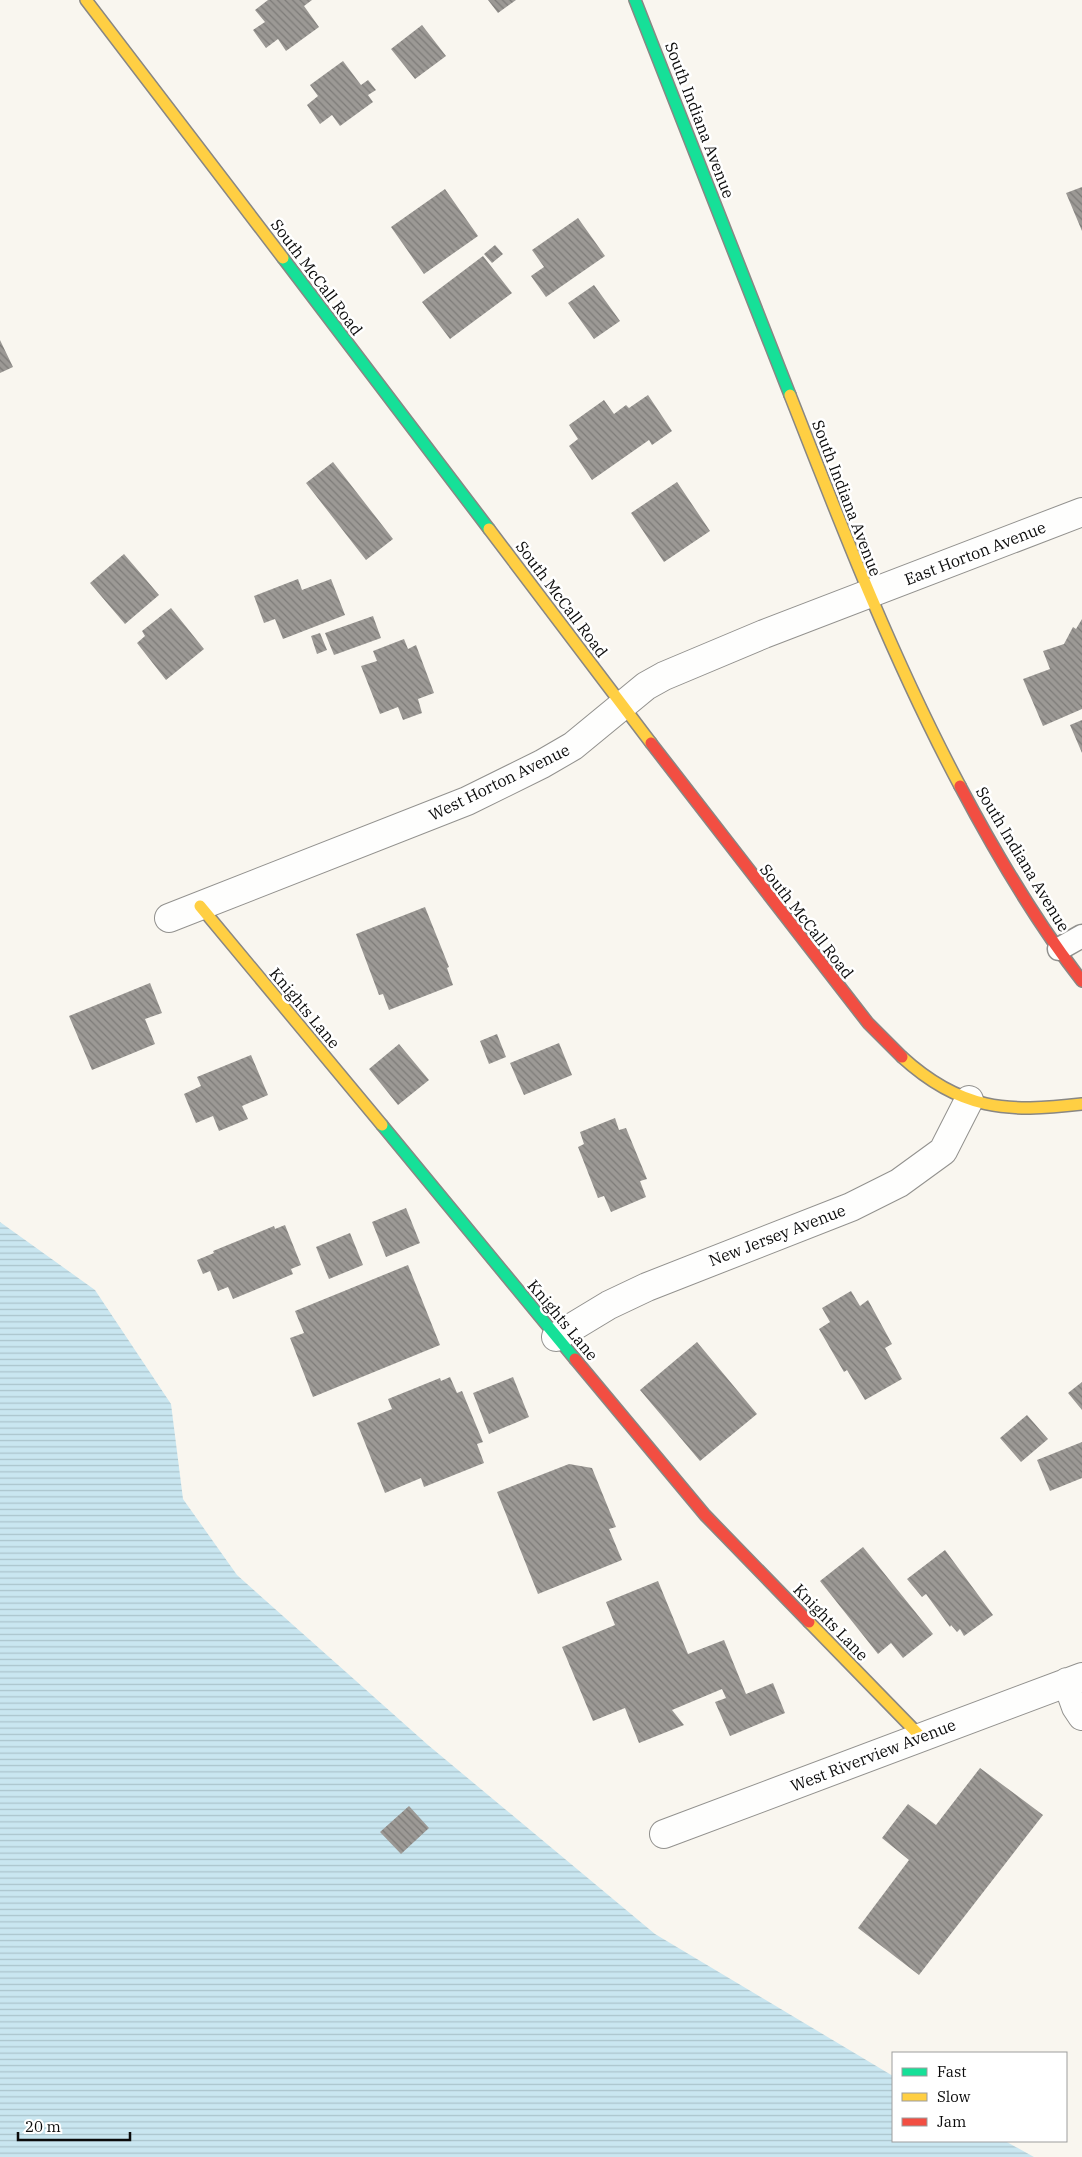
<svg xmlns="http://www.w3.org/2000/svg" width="1082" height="2157" viewBox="0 0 1082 2157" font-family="'IBM Plex Serif',serif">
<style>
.water{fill:url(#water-rules)}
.building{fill:url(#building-back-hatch)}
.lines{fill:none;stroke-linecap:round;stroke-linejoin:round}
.lane-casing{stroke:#92918e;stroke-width:25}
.street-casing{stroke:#92918e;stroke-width:30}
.fast-casing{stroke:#898784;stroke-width:14}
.slow-casing{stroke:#898784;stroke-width:14}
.jam-casing{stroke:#898784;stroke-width:14}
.lane{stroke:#fefefd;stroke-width:22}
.street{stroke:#fefefd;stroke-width:28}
.fast{stroke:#16e098;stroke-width:11}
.slow{stroke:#ffcf43;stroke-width:11}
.jam{stroke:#f24e42;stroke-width:11}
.labels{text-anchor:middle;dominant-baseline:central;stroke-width:5;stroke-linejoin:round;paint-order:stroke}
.street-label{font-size:16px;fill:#0b0b0b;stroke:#fff}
</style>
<defs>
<pattern id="water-rules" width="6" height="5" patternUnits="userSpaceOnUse" patternTransform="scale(1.25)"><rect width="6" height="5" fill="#c9e6f0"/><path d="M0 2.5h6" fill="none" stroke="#abc4cc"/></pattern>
<pattern id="building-back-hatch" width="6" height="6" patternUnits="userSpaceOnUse" patternTransform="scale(1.25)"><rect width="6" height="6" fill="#9c9995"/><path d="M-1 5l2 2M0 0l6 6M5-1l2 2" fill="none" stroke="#7d7b78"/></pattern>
</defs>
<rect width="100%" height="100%" fill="#f9f6ef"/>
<path class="water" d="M0,1222L95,1290L171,1404L183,1499L237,1575L428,1745L655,1934L893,2076V2141H1005L1034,2157H0Z"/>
<path class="building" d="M268,0H312L304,6L319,27L286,51L278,39L266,48L253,30L265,22L255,10Z
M488,0H516L498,13Z
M422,25L446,56L415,79L391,49Z
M343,61L361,85L368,80L376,90L368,95L373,102L340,126L332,115L320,124L307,105L318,96L310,85Z
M1082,187V231L1066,193Z
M445,189L478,236L424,274L391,227Z
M578,218L605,256L546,297L531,276L544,267L532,250Z
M495,245L503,254L492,263L484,254Z
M483,256L512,293L450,339L422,302Z
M594,285L620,321L594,339L568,303Z
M0,340L13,367L0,373Z
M648,395L672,431L652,445L649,440L592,480L569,446L578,439L569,425L604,400L614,414L626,405L629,408Z
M333,462L393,539L366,560L306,483Z
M677,482L710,531L664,562L631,513Z
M124,554L159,595L125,624L90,583Z
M298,579L302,590L331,579L345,615L283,639L275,619L264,623L254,596Z
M171,608L204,649L166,680L137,643L145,636L142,631Z
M373,616L381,638L334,655L325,633Z
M1082,619V709L1043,726L1023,679L1050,669L1043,651L1064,644L1073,627L1076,629Z
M320,633L327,650L317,654L311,636Z
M404,639L408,649L416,645L434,693L418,699L422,713L403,720L398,707L380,714L361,666L377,661L373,651Z
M1082,720V753L1070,725Z
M425,907L449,967L447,968L453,985L389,1010L383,994L379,995L356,934Z
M150,983L162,1013L145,1019L155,1044L92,1070L69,1016Z
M497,1034L506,1057L489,1064L480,1041Z
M559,1043L572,1075L524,1095L510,1063Z
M399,1044L429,1080L398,1105L369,1069Z
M251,1055L268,1095L242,1106L248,1119L219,1131L213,1116L196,1123L184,1094L201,1086L197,1077Z
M615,1118L619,1130L626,1128L647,1179L640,1181L646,1197L611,1212L604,1196L598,1198L578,1147L584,1144L580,1132Z
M406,1208L420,1243L386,1257L372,1222Z
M285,1225L301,1265L291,1269L293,1274L233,1299L228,1287L218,1291L210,1271L203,1274L197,1260L214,1253L213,1251L274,1226L275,1229Z
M350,1233L363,1265L329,1279L316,1247Z
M408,1265L440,1345L313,1397L290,1338L304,1333L295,1311Z
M851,1291L860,1306L868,1300L892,1344L885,1348L902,1379L865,1400L847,1370L844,1372L819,1329L830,1322L822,1308Z
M697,1342L757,1414L700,1461L640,1390Z
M450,1377L457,1393L462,1391L483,1442L477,1444L484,1463L424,1487L421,1478L385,1493L357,1423L392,1409L388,1399L440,1378L441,1381Z
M513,1377L529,1417L489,1434L473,1393Z
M1082,1382V1410L1068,1393Z
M1027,1415L1048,1439L1021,1462L1000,1438Z
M1082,1442V1478L1050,1491L1037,1460Z
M569,1464L592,1468L616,1527L609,1529L622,1560L538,1594L497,1492Z
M863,1547L933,1634L903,1658L891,1643L878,1654L820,1581Z
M945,1550L993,1615L964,1636L960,1629L957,1632L951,1625L950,1627L926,1594L922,1597L907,1579Z
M658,1581L688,1654L724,1640L746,1694L773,1683L785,1713L730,1736L715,1702L726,1698L722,1689L672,1710L684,1725L639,1743L625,1708L593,1721L562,1647L615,1625L606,1602Z
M980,1768L1043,1815L919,1975L858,1928L909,1860L882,1838L908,1804L936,1825Z
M409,1806L429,1828L401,1854L380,1832Z"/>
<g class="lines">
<defs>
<path id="lane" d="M1059,949L1082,936"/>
<path id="street" d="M169,918L467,801L542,764L573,746L646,686L664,676L764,634L1082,512
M556,1337L609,1305L647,1287L851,1207L899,1183L943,1151L969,1100
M1067,1682L1076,1707L1082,1716
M664,1834L1082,1677"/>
<path id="fast" d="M635,0L790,395
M283,258L489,529
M382,1125L575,1359"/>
<path id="slow" d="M86,0L283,258
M790,395C842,528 893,660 960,786
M489,529L651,743
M200,906L382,1125
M902,1057C960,1110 1007,1113 1082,1104
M809,1622L921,1737"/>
<path id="jam" d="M651,743L868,1023L902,1057
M960,786C995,852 1036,922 1082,981
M575,1359L705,1515L809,1622"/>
</defs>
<use href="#lane" class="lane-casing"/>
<use href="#street" class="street-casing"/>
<use href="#fast" class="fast-casing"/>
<use href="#slow" class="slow-casing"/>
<use href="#jam" class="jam-casing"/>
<use href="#lane" class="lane"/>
<use href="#street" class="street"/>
<use href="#fast" class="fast"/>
<use href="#slow" class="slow"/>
<use href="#jam" class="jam"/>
</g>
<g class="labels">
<g class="street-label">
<text transform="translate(700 120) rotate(69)">South Indiana Avenue</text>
<text transform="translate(317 277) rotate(53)">South McCall Road</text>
<text transform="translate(847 498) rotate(69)">South Indiana Avenue</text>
<text transform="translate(975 553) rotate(-21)">East Horton Avenue</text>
<text transform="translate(562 599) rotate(53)">South McCall Road</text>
<text transform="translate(499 782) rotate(-26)">West Horton Avenue</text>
<text transform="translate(1023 859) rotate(59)">South Indiana Avenue</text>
<text transform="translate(807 921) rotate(52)">South McCall Road</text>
<text transform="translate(305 1008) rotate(50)">Knights Lane</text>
<text transform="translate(777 1235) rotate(-21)">New Jersey Avenue</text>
<text transform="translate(563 1320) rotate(50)">Knights Lane</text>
<text transform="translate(831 1622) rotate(46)">Knights Lane</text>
<text transform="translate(873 1755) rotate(-21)">West Riverview Avenue</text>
</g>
</g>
<rect x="892" y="2052" width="175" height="90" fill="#ffffff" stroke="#9d9d9d"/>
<rect x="902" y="2068" width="25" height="8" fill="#16e098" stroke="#9d9d9d"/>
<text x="937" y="2077" font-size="15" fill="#0b0b0b">Fast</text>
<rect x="902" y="2093" width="25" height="8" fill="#ffcf43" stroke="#9d9d9d"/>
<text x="937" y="2102" font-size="15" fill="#0b0b0b">Slow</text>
<rect x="902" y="2118" width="25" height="8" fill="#f24e42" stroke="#9d9d9d"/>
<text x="937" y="2127" font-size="15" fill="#0b0b0b">Jam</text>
<path d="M18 2132v8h112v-8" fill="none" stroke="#0b0b0b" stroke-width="2.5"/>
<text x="25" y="2132" font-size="15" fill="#0b0b0b" stroke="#ffffff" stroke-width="4" paint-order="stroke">20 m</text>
</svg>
